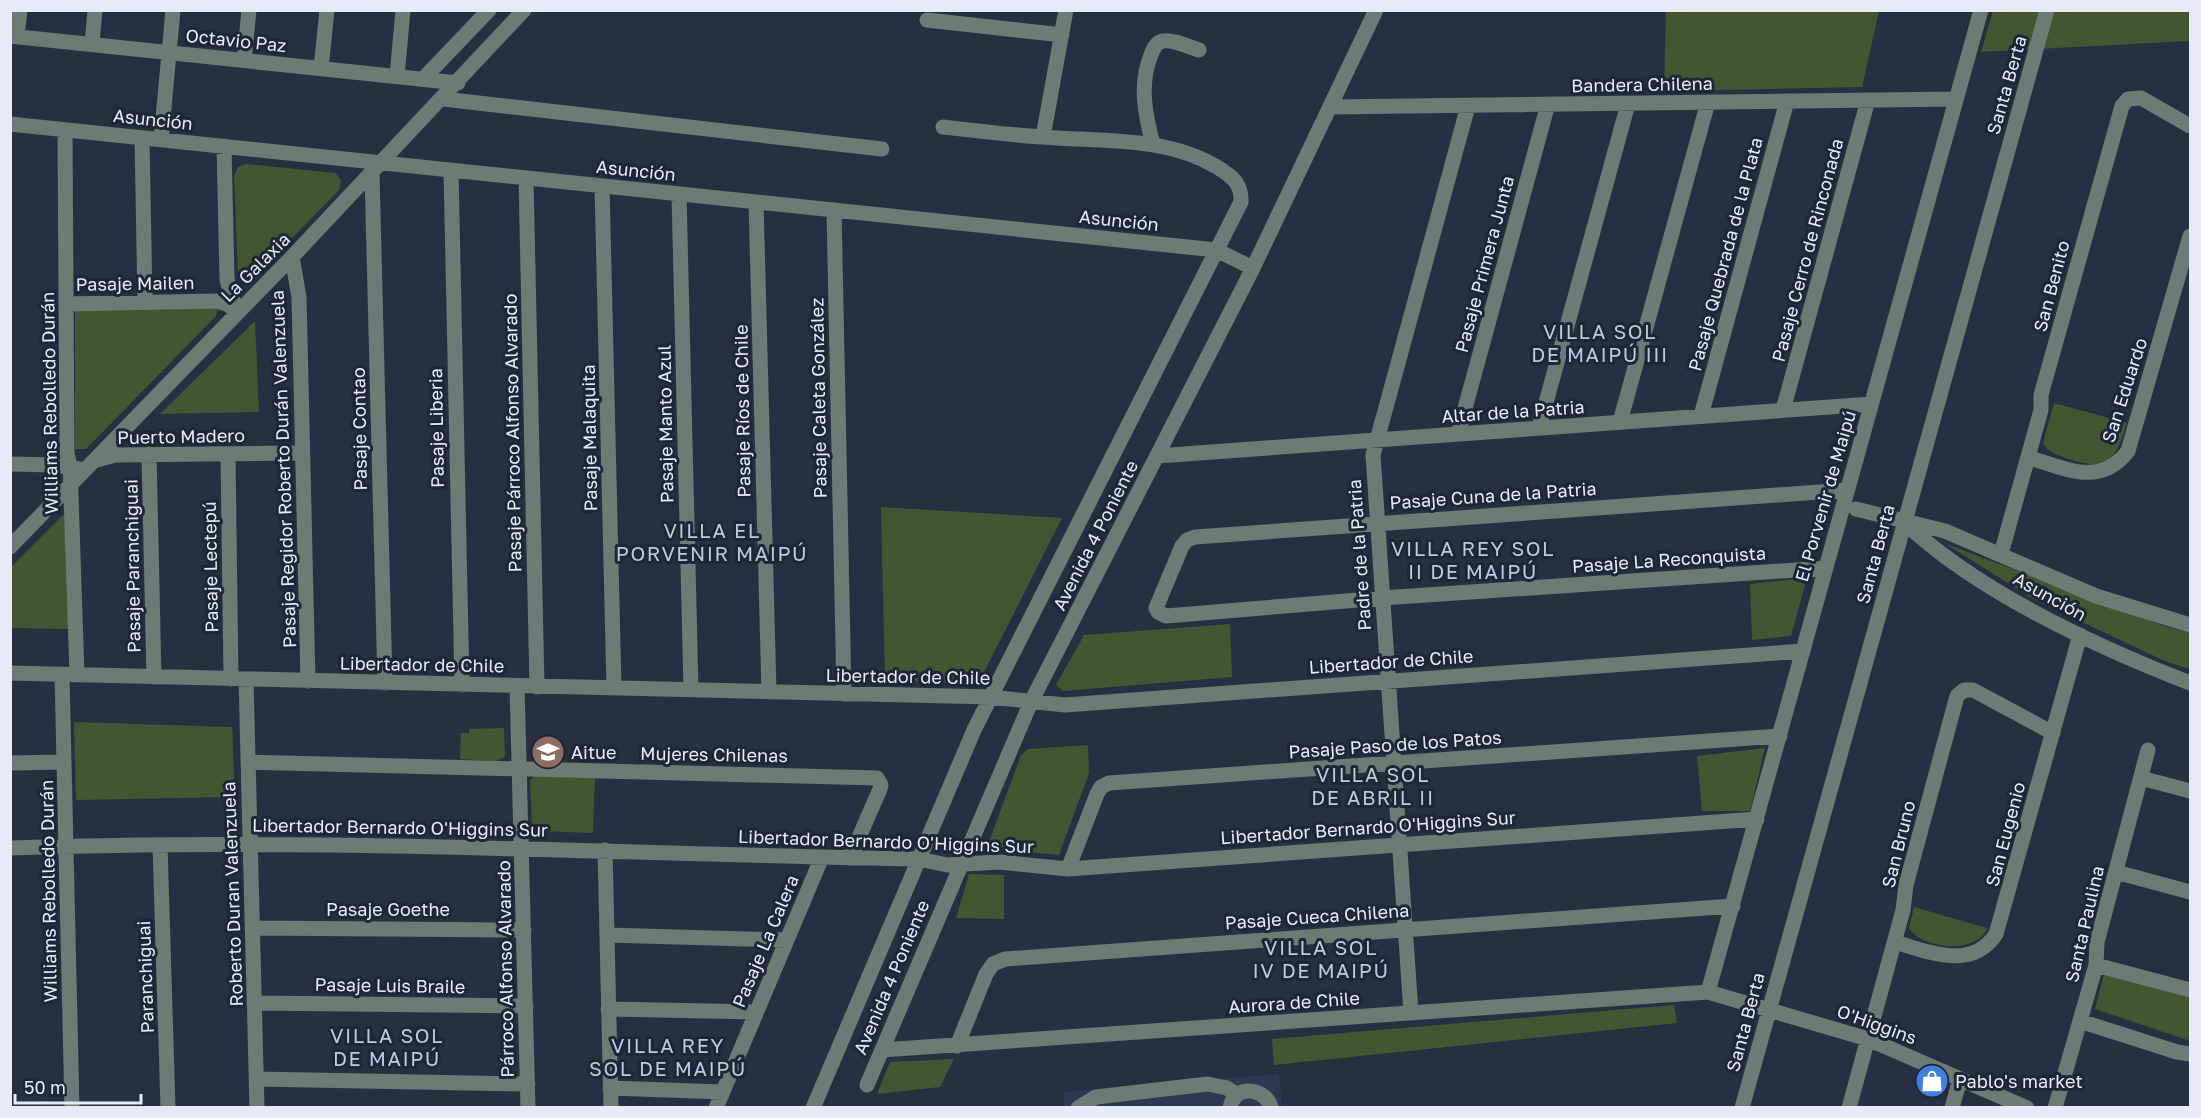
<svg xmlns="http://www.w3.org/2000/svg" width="2201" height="1118" viewBox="0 0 2201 1118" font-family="'Golos Text',sans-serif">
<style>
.built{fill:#303750}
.green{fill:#465432}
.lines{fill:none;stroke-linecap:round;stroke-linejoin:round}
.minor{stroke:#707a74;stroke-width:15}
.labels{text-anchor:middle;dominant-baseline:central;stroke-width:6;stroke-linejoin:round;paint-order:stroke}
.street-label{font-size:18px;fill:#e7ebf7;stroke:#202537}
.poi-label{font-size:18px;fill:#e7ebf7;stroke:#202537;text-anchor:start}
.neighbourhood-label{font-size:20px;letter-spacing:1.5px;fill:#c0c8e0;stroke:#202537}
</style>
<rect width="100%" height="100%" fill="#292f42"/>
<path class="built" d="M1279,1074L1282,1107L1062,1108L1065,1092Z"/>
<path class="green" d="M1666,11V10L1879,11L1862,87L1664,91Z
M1993,11H2190V41L1981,52Z
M246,164L336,173L341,181L339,190L256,275L245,278L238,274L234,176L238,167Z
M75,304L218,307L216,316L86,449H75Z
M255,321L259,412L160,414Z
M2054,403L2127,423C2115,462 2107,472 2066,458C2057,454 2048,453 2043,443Z
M881,507L1062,518L978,684L885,680Z
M70,508L75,629L11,628V567Z
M1946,544L2164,626L2190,633V669L2167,662L2033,599Z
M1807,578L1791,636L1752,640L1750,584Z
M1230,624L1232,677L1063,691L1056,685L1084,635Z
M74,722L232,727L235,797L76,800Z
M504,728L505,757L496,761L460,759L461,733H469V729Z
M1088,745L1089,773L1059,855L996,849L991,847L990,839L1021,755L1028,749Z
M1765,748L1750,811H1702L1697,756Z
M535,776L595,778L593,833L540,831L532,828L530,780Z
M969,874L1004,875V919L956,918Z
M1914,907L1987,928C1978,955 1921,949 1909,928Z
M2104,974L2190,998V1041L2095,1009Z
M1674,1005L1677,1023L1274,1065L1272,1039Z
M954,1059L940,1087L877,1094L890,1062Z"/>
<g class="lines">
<path class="minor" d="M927,20L1062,35
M10,36L458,83
M17,36L20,10
M92,44L95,10
M244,60L249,10
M321,68L327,10
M397,76L403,10
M423,79L489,10
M443,99L882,149
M1330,107L1956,99
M10,124L1216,250L1253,268
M65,130L67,453L70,467L77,675
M1043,137L1066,10
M142,138L145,302
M161,140L173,10
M1153,144C1145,115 1139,84 1151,55C1153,49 1156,42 1163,41C1173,39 1189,47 1199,50
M224,146L227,279L231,296L238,312
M451,170L462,685
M372,174L385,683
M526,178L537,687
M602,186L614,688
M679,194L691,690
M756,202L769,692
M834,210L844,694
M292,257L299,297L308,681
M66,304L217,301L227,304L238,312
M1783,410L1868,100
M1701,416L1787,101
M1620,422L1708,102
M1539,428L1628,104
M1458,434L1548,104
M149,454L154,677
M228,454L231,679
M1157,456L1871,404
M2028,457C2064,468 2100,488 2128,451L2190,236
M97,460L115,455L302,453
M10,464L56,465L79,469
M1856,509L1945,531L2096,596L2190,625
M1904,522C1976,591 2097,647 2190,683
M10,547L292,257L524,10
M2001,554L2041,410V395L2122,106L2128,99L2141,98L2190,126
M1825,568L1382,598L1166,616L1158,612L1156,608L1182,546L1187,540L1195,537L1847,490
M10,673L991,697L1065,705L1803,651
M62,675L72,1108
M246,679L257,1108
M517,686L528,1108
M248,762L877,778L881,785L880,789L850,858
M10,763L64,762
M2141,778L2190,791
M160,845L168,1108
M10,848C314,837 616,854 919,859L947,865L999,862L1068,869L1757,819
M605,850L611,1108
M1068,869L1097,794L1101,787L1109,783L1780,736
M2116,872L2190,892
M252,928L524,930
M607,935L786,940
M1895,942C1929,952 1972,971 1996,934L2080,635
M2096,965L2190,990
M1708,992L1981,10
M254,1003L526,1006
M608,1009L756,1012
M1411,1013L1373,455L1468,106
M2080,1021L2177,1052L2190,1054
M957,1046L986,974L993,964L1005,959L1733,906
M882,1050L1708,992L1868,1039L2027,1108
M256,1079L528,1084
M867,1085L1031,702L1253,268L1376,10
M610,1088L723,1092
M716,1108L822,857
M813,1108L974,730L1241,202C1242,184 1232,176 1217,167C1165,136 1102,142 1043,137C1010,135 977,131 943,127
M1078,1108L1096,1097L1208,1084L1227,1088L1236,1094
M1230,1108C1235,1081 1268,1090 1271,1108
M1742,1108L2047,10
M1849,1108L1903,910L1906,885L1957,696L1964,690H1973L2053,733
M1952,1108L1960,1079
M2055,1108L2096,965L2097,942L2148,750"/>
</g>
<defs>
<symbol id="school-disc" viewBox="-11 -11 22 22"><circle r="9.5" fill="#8d6e63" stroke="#202537"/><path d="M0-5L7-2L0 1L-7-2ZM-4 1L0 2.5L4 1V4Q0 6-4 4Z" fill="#fff"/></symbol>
<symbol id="shop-disc" viewBox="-11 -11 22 22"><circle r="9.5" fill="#3f7fe0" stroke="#202537"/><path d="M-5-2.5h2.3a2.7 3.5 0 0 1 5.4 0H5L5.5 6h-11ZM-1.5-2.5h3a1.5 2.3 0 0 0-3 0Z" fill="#fff"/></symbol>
</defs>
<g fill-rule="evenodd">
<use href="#school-disc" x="529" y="733" width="38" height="38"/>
<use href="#shop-disc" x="1913" y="1062" width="38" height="38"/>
</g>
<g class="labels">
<g class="street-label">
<text transform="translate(236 40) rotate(6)">Octavio Paz</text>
<text transform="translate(1642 84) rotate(-1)">Bandera Chilena</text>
<text transform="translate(2006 85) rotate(-74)">Santa Berta</text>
<text transform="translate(153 119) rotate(6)">Asunción</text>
<text transform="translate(636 170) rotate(6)">Asunción</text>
<text transform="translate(1119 220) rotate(6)">Asunción</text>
<text transform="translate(1807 250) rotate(-75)">Pasaje Cerro de Rinconada</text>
<text transform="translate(1725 254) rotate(-75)">Pasaje Quebrada de la Plata</text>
<text transform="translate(1484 264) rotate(-75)">Pasaje Primera Junta</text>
<text transform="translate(255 267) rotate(-45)">La Galaxia</text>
<text transform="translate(135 283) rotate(-1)">Pasaje Mailen</text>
<text transform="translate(2051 286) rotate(-75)">San Benito</text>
<text transform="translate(2124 390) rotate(-72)">San Eduardo</text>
<text transform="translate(818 398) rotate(-91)">Pasaje Caleta González</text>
<text transform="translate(49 403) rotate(-91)">Williams Rebolledo Durán</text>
<text transform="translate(742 411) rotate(-91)">Pasaje Ríos de Chile</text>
<text transform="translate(1513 411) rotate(-4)">Altar de la Patria</text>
<text transform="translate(665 424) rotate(-91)">Pasaje Manto Azul</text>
<text transform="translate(436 428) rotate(-91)">Pasaje Liberia</text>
<text transform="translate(359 429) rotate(-91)">Pasaje Contao</text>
<text transform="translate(512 433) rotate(-91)">Pasaje Párroco Alfonso Alvarado</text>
<text transform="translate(181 436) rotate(-1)">Puerto Madero</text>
<text transform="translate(589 438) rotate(-91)">Pasaje Malaquita</text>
<text transform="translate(283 469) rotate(-92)">Pasaje Regidor Roberto Durán Valenzuela</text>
<text transform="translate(1493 495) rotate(-4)">Pasaje Cuna de la Patria</text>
<text transform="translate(1825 496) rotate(-74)">El Porvenir de Maipú</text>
<text transform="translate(1095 535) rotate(-63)">Avenida 4 Poniente</text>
<text transform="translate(1875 554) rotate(-75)">Santa Berta</text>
<text transform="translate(1359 555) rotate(-94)">Padre de la Patria</text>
<text transform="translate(1669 559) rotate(-4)">Pasaje La Reconquista</text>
<text transform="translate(132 566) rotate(-91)">Pasaje Paranchiguai</text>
<text transform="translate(210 567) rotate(-91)">Pasaje Lectepú</text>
<text transform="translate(2050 596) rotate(29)">Asunción</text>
<text transform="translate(1391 661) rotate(-4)">Libertador de Chile</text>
<text transform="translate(422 664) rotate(1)">Libertador de Chile</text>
<text transform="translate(908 676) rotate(1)">Libertador de Chile</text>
<text transform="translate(1395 744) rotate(-4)">Pasaje Paso de los Patos</text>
<text transform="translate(714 754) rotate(1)">Mujeres Chilenas</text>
<text transform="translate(400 827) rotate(1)">Libertador Bernardo O'Higgins Sur</text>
<text transform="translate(1368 827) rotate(-4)">Libertador Bernardo O'Higgins Sur</text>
<text transform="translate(2005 834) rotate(-75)">San Eugenio</text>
<text transform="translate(886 841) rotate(2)">Libertador Bernardo O'Higgins Sur</text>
<text transform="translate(1898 844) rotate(-76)">San Bruno</text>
<text transform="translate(48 891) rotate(-91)">Williams Rebolledo Durán</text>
<text transform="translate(232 894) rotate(-92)">Roberto Duran Valenzuela</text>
<text x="388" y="909">Pasaje Goethe</text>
<text transform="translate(1317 916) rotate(-4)">Pasaje Cueca Chilena</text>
<text transform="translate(2084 924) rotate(-77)">Santa Paulina</text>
<text transform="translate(765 941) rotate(-67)">Pasaje La Calera</text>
<text transform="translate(505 969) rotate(-91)">Párroco Alfonso Alvarado</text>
<text transform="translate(145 977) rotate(-92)">Paranchiguai</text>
<text transform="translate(891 977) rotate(-67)">Avenida 4 Poniente</text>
<text transform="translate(390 985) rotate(1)">Pasaje Luis Braile</text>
<text transform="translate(1294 1002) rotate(-4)">Aurora de Chile</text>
<text transform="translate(1745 1022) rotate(-75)">Santa Berta</text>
<text transform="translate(1877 1024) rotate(20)">O'Higgins</text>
</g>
<g class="poi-label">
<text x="571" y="752">Aitue</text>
<text x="1955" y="1081">Pablo's market</text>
</g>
<g class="neighbourhood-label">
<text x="1600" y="331">VILLA SOL<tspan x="1600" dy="23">DE MAIPÚ III</tspan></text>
<text x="712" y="530">VILLA EL<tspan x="712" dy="23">PORVENIR MAIPÚ</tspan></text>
<text x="1473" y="548">VILLA REY SOL<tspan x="1473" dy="23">II DE MAIPÚ</tspan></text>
<text x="1373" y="774">VILLA SOL<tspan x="1373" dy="23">DE ABRIL II</tspan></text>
<text x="1321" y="947">VILLA SOL<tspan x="1321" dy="23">IV DE MAIPÚ</tspan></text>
<text x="387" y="1035">VILLA SOL<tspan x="387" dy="23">DE MAIPÚ</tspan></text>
<text x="668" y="1045">VILLA REY<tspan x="668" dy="23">SOL DE MAIPÚ</tspan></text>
</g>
</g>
<rect width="2201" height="1118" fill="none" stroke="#e7ebf7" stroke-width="24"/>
<path d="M15 1094v9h126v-9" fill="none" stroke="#e7ebf7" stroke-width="3"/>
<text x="24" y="1094" font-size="18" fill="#e7ebf7" stroke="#202537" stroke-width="4.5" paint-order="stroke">50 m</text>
</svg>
